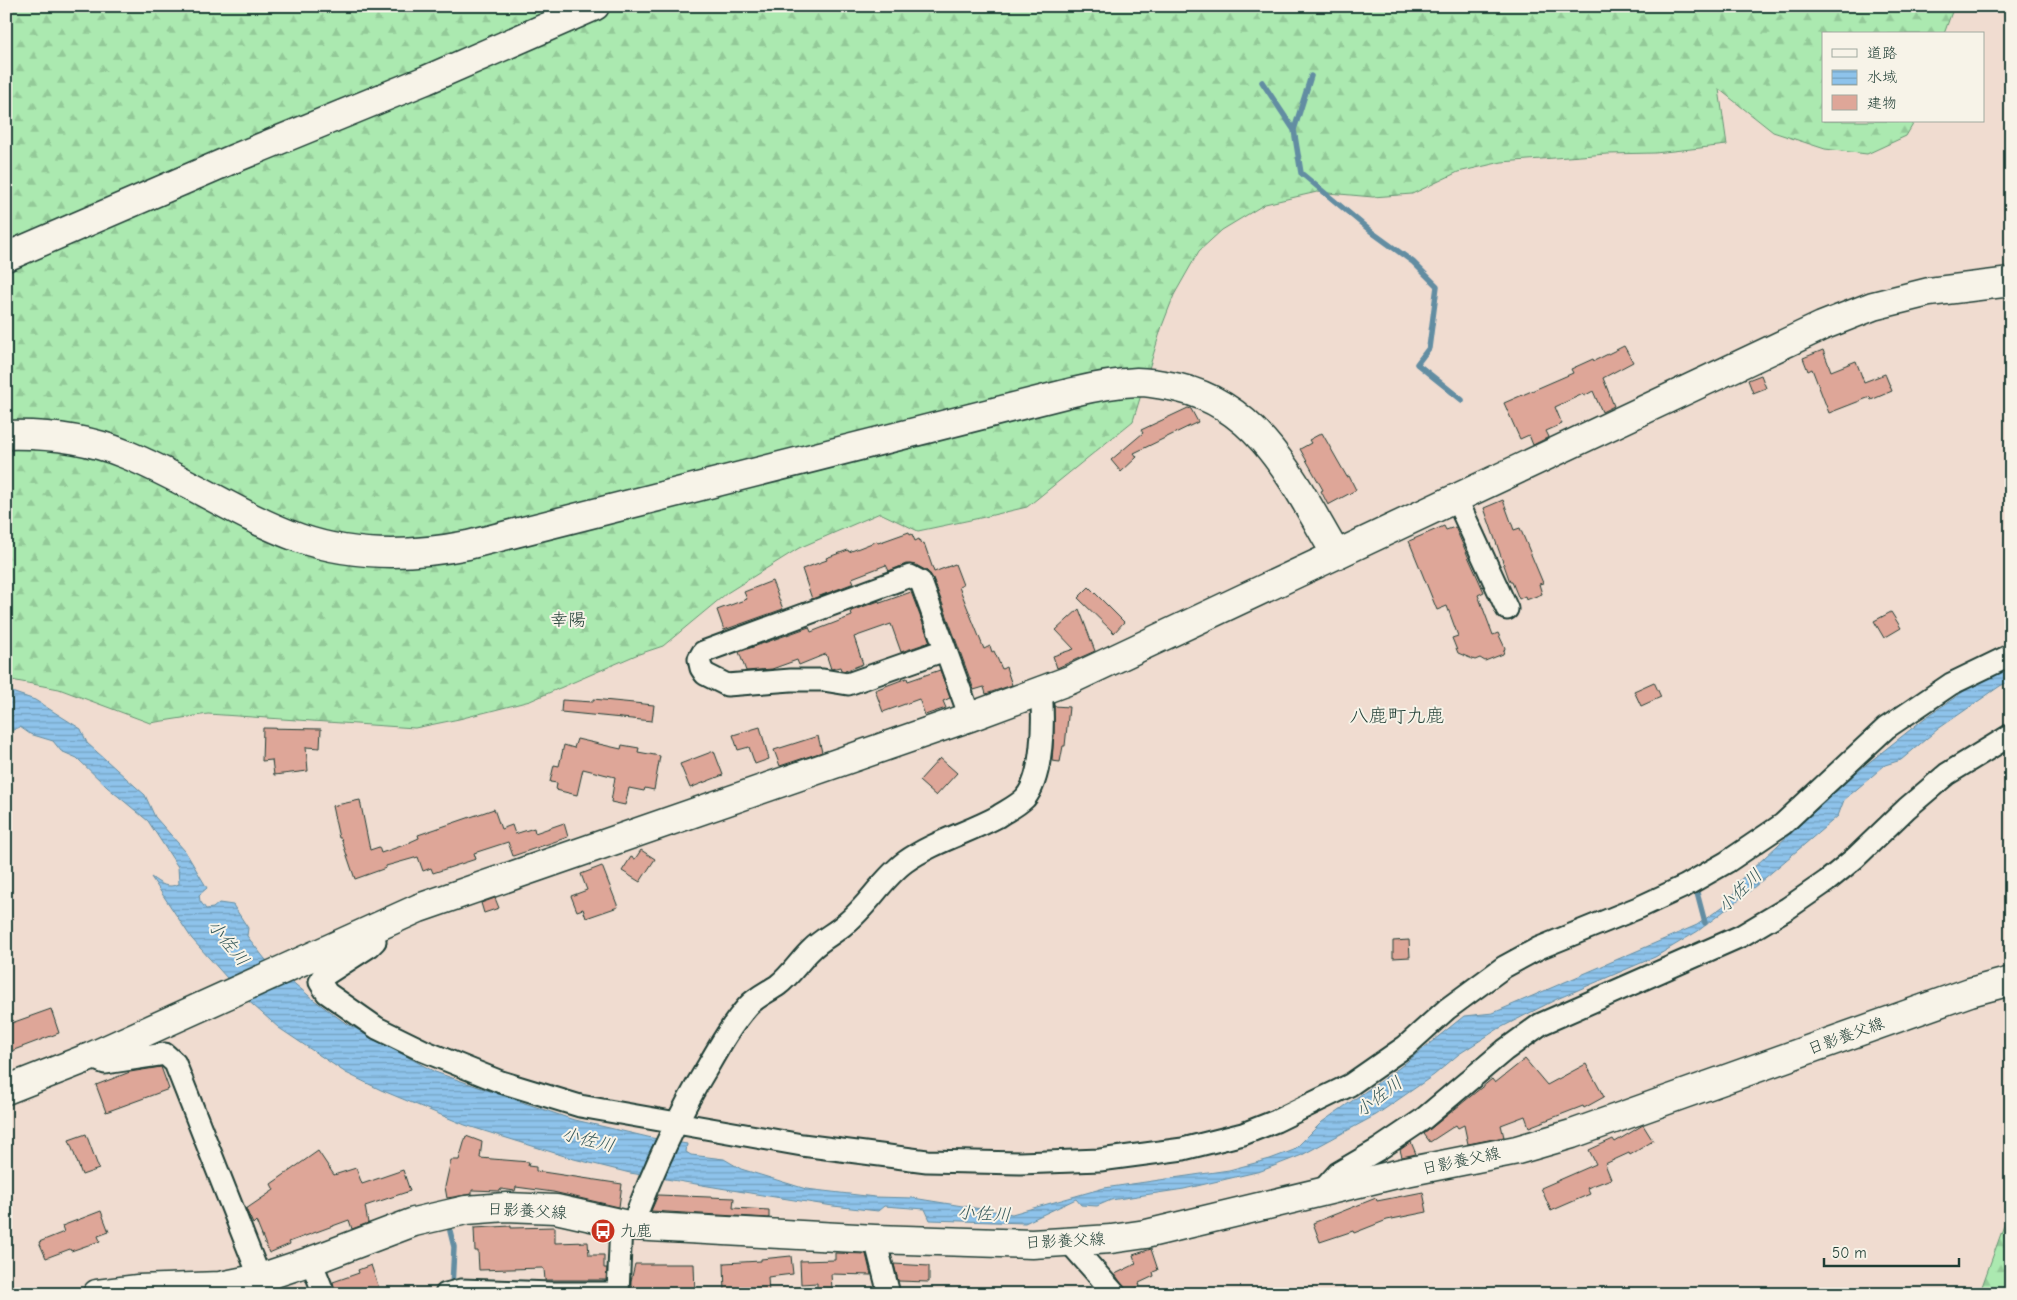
<svg xmlns="http://www.w3.org/2000/svg" width="2017" height="1300" viewBox="0 0 2017 1300" font-family="'Comic Neue','Klee One',sans-serif">
<style>
.forest{fill:url(#forest-firs);stroke:#659372}
.water{fill:url(#water-rules);stroke:#628da2}
.lines{fill:none;stroke-linecap:round;stroke-linejoin:round}
.stream{stroke:#628da2;stroke-width:5.5}
.building{fill:#dea698;stroke:#1f3d34}
.minor-casing{stroke:#1f3d34;stroke-width:25}
.tertiary-casing{stroke:#1f3d34;stroke-width:31}
.secondary-casing{stroke:#1f3d34;stroke-width:31}
.minor{stroke:#f7f3e8;stroke-width:21}
.tertiary{stroke:#f7f3e8;stroke-width:28}
.secondary{stroke:#f7f3e8;stroke-width:28}
.labels{text-anchor:middle;dominant-baseline:central;stroke-width:4;stroke-linejoin:round;paint-order:stroke}
.street-label{font-size:16px;fill:#1f3d34;stroke:#f7f3e8}
.poi-label{font-size:16px;fill:#1f3d34;stroke:#f7f3e8;text-anchor:start}
.neighbourhood-label{font-size:18px;fill:#1f3d34;stroke:#f7f3e8}
.water-label{font-size:18px;font-style:italic;fill:#355859;stroke:#f7f3e8}
.quarter-label{font-size:19px;fill:#1f3d34;stroke:#f7f3e8}
</style>
<defs>
<pattern id="forest-firs" width="22" height="20" patternUnits="userSpaceOnUse" patternTransform="scale(1.25)"><rect width="22" height="20" fill="#abe9b0"/><path d="M5 1l3.5 6h-7zM16 11l3.5 6h-7z" fill="#93c998"/></pattern>
<pattern id="water-rules" width="6" height="5" patternUnits="userSpaceOnUse" patternTransform="scale(1.25)"><rect width="6" height="5" fill="#8ec3eb"/><path d="M0 2.5h6" fill="none" stroke="#73a0bf"/></pattern>
</defs>
<rect width="100%" height="100%" fill="#f0dcd0"/>
<filter id="ink" filterUnits="userSpaceOnUse"><feTurbulence type="fractalNoise" baseFrequency=".02" numOctaves="2"/><feDisplacementMap in="SourceGraphic" scale="10" xChannelSelector="R" yChannelSelector="G"/><feConvolveMatrix kernelMatrix="1 2 1 2 8 2 1 2 1" color-interpolation-filters="sRGB"/></filter>
<g filter="url(#ink)">
<path class="forest" d="M6,6H1954L1944,34H1823V121H1915L1906,136L1867,154L1825,149L1773,132L1719,89L1727,145L1655,153L1607,154L1502,162L1458,172L1412,194L1373,197L1317,192L1265,204L1222,230L1199,251L1174,295L1162,326L1133,421L1027,507L980,518L918,531L880,513L799,548L727,593L663,646L636,655L530,701L459,719L415,728L208,714L150,723L59,689L6,679Z
M2011,1206V1294H1975L1980,1292Z"/>
<path class="water" d="M2011,666V681L2000,686L1938,729L1901,760L1885,765L1844,800L1838,816L1746,894L1698,931L1655,957L1557,999L1498,1029L1459,1054L1434,1075L1376,1115L1302,1155L1261,1171L1184,1189L1111,1200L1097,1206L1081,1205L1076,1199L1025,1223L930,1220L925,1209L884,1206L878,1211L833,1206L762,1195L630,1173L574,1159L465,1125L381,1090L346,1073L279,1028L245,998L192,939L151,877C161,884 167,889 179,884L178,867L148,821L107,787L77,758L61,751L53,741L30,734L20,727L6,733V690L35,700L81,729L87,743L145,795L155,817L185,851L207,888L199,895L200,901L206,909L213,908L219,903L233,905L248,928L247,936L265,959L314,1000L344,1022L435,1072L571,1119L652,1138L687,1144L686,1152L691,1155L724,1159L741,1169L806,1189L875,1197L913,1198L1012,1214L1104,1188L1229,1170L1270,1159L1294,1150L1322,1122L1399,1068L1464,1016L1493,1013L1697,925L1732,900L1738,882L1857,772L1925,718L1986,676Z"/>
<g class="lines">
<path class="stream" d="M1262,82L1294,130L1301,173L1373,233L1413,262L1437,286L1429,348L1417,364L1462,400
M1294,130L1311,76
M1696,889L1705,923
M450,1231L454,1247L452,1287"/>
</g>
<path class="building" d="M1624,346L1633,362L1603,378L1614,406L1602,412L1593,391L1584,396L1583,394L1555,407L1562,424L1546,431L1549,437L1533,445L1529,435L1520,439L1504,403L1573,373L1571,369L1593,359L1594,361Z
M1823,350L1831,371L1856,361L1864,382L1885,374L1892,391L1871,400L1870,397L1829,413L1812,369L1808,371L1803,358Z
M1761,375L1766,388L1753,393L1748,380Z
M1188,408L1191,409L1198,422L1134,453L1137,457L1121,472L1111,460L1143,433L1141,430Z
M1322,433L1347,477L1349,476L1356,490L1328,505L1321,491L1323,490L1300,449L1311,443L1309,440Z
M1503,500L1514,530L1520,528L1543,583L1539,584L1542,594L1526,600L1525,596L1519,599L1512,582H1510L1484,508Z
M1444,526L1446,530L1455,527L1484,592L1478,595L1493,635L1498,633L1505,648L1503,654L1485,661L1480,658L1475,660L1458,653L1452,638L1458,636L1447,606L1437,610L1409,541Z
M909,532L910,535L912,534L915,541L919,539L921,544L924,543L934,572L955,564L963,585L959,587L984,649L990,646L992,652L994,651L1002,669L1006,667L1012,685L986,694L984,687L974,690L933,578L927,571L916,565L906,564L889,571L886,565L852,578L854,583L812,599L802,569L827,560L826,558L848,550L849,552L877,541L878,543Z
M772,581L783,609L724,630L717,610L747,599L744,592Z
M1089,587L1124,622L1114,633L1078,598Z
M911,592L930,642L901,652L891,624L854,637L863,664L845,671L841,670L840,667L831,669L826,654L799,665L797,660L772,669L746,671L739,652L809,627L811,632L852,616L851,611L879,601L880,603Z
M1079,609L1095,651L1057,668L1053,656L1074,649L1056,630Z
M1891,612L1901,628L1884,638L1874,621Z
M940,670L950,698L943,701L946,708L925,715L919,699L883,712L875,690L907,678L908,681Z
M1654,682L1661,697L1641,706L1634,691Z
M593,699L654,705L652,721L561,712L562,700L593,702Z
M1054,706L1069,707L1065,746H1063L1060,762L1052,761L1054,733Z
M760,727L769,759L755,764L749,747L738,750L733,735Z
M263,728L321,729L320,748L306,747L308,771L274,775L272,760L262,761Z
M818,736L822,752L780,766L774,750Z
M577,739L621,749L622,745L639,748L638,752L660,756L654,790L645,788L644,791L629,788L625,805L611,802L615,777L583,769L577,795L556,790L557,783L550,782L554,765L559,766L564,745L574,748Z
M714,751L723,775L690,788L680,764Z
M940,758L957,773L936,796L919,781Z
M360,800L370,850L379,847L381,853L410,843V842L419,838L418,835L494,809L501,829L512,825L515,834L534,828L535,833L564,823L568,837L513,856L508,842L474,853L476,859L433,873L431,868L423,871L418,857L386,866V868L355,879L341,838H339L332,806Z
M641,850L655,859L640,882L622,871L631,857L635,859Z
M602,866L618,907L586,918L583,909L577,911L571,896L587,890L581,874Z
M495,898L499,908L484,913L481,903Z
M1409,940L1410,957L1393,958V941Z
M51,1009L59,1033L6,1053V1025Z
M1525,1059L1547,1085L1586,1064L1604,1097L1584,1108L1583,1106L1529,1127L1525,1116L1501,1125L1504,1137L1468,1144L1464,1125L1458,1128L1456,1125L1430,1142L1424,1134L1492,1079L1495,1083Z
M161,1067L169,1089L106,1112L96,1085L130,1072Z
M1643,1125L1653,1141L1630,1155L1629,1153L1605,1164L1611,1179L1587,1188L1590,1194L1551,1211L1541,1188L1596,1164L1589,1150L1613,1139L1615,1142Z
M86,1134L99,1169L82,1175L69,1140Z
M466,1136L482,1142L480,1158L529,1162L528,1166L536,1167V1171L622,1184L619,1207L553,1192L516,1187L515,1191L501,1189L500,1191L472,1190V1194L447,1198L445,1187L451,1160H459Z
M1411,1142L1416,1154L1402,1157L1400,1150Z
M318,1151L334,1175L356,1168L362,1184L403,1170L410,1191L365,1206L368,1223L352,1229L349,1220L289,1242L290,1244L269,1253L256,1221L253,1224L246,1209L274,1190L271,1184Z
M1423,1192L1427,1212L1387,1220L1354,1233L1353,1231L1320,1242L1313,1223L1376,1198L1377,1201Z
M658,1195L734,1198L733,1208L769,1210V1218L651,1211Z
M101,1211L109,1232L98,1236L100,1241L71,1251L70,1249L46,1258L39,1242L64,1232L62,1226Z
M511,1226V1228L555,1227V1243L588,1242L589,1255H604V1268H607L606,1280H545L544,1269L542,1268L479,1270L478,1251H475L474,1228Z
M1151,1249L1158,1270L1153,1272L1154,1276L1139,1283L1140,1286L1127,1292L1115,1274L1136,1264L1133,1255Z
M835,1253L866,1254L871,1275L831,1274L832,1289H817V1283L801,1284L800,1261L835,1260Z
M791,1256L793,1274L768,1277L769,1294H725L724,1263L761,1261V1259Z
M635,1264H694L695,1294H631V1281Z
M894,1264L929,1266V1282L898,1281Z
M371,1265L381,1294H336L333,1282L359,1273L358,1270Z"/>
<g class="lines">
<defs>
<path id="minor" d="M1456,498L1507,609
M945,650L848,684L823,680H791L727,685L705,674L701,668L699,659L703,652L910,576L921,582L970,717
M372,929L375,941L370,946L322,977L320,982L327,993L377,1028L424,1051L501,1082L580,1106L802,1145L927,1161L1020,1163L1100,1160L1183,1149L1243,1134L1276,1121L1350,1085L1406,1046L1447,1009L1504,967L1539,948L1640,907L1685,886L1727,862L1783,824L1886,728L1951,684L2011,655
M90,1057L105,1063L165,1054L175,1063L260,1278
M1320,1193L1338,1173L1379,1149L1422,1120L1505,1050L1541,1024L1741,936L1788,908L1827,881L1855,858L1907,808L1947,774L2011,735
M632,1226C653,1170 677,1117 708,1066C720,1045 732,1024 748,1006C756,997 768,992 778,985C791,975 800,960 812,949C822,939 835,933 845,924C868,906 882,879 905,862C933,842 967,833 997,817C1006,811 1017,806 1025,798C1043,777 1044,719 1041,692
M875,1239L889,1294
M1068,1241L1115,1294
M311,1261L324,1294
M446,1294L461,1290L552,1293H618
M618,1294L621,1224"/>
<path id="tertiary" d="M6,257L233,159L426,80L595,6
M6,435C46,434 88,439 125,454C185,478 238,516 299,538C353,557 412,556 468,545L1073,392C1094,387 1116,383 1137,382C1151,382 1165,385 1179,388C1262,407 1296,487 1336,554
M6,1090L90,1057L419,908L970,717L1070,680L1822,326L1873,306L1929,292L2011,282"/>
<path id="secondary" d="M97,1294L138,1289L220,1286L260,1278L311,1261L414,1222L466,1210L506,1207L556,1209L632,1226L875,1239L1032,1244L1111,1239L1146,1234L1401,1173L1517,1150L1572,1134L1970,992L2011,981"/>
</defs>
<use href="#minor" class="minor-casing"/>
<use href="#tertiary" class="tertiary-casing"/>
<use href="#secondary" class="secondary-casing"/>
<use href="#minor" class="minor"/>
<use href="#tertiary" class="tertiary"/>
<use href="#secondary" class="secondary"/>
</g>
</g>
<defs>
<symbol id="bus-disc" viewBox="-11 -11 22 22"><circle r="9.5" fill="#c8321e" stroke="#f7f3e8"/><path d="M-5-6H5V4H4V6H2V4H-2V6H-4V4H-5ZM-3.5-4V0h7V-4ZM-3.5 1.2v1.5H-2V1.2ZM2 1.2v1.5H3.5V1.2Z" fill="#fff"/></symbol>
</defs>
<g fill-rule="evenodd">
<use href="#bus-disc" x="589" y="1217" width="28" height="28"/>
</g>
<g class="labels">
<g class="street-label">
<text transform="translate(1846 1036) rotate(-20)">日影養父線</text>
<text transform="translate(1461 1161) rotate(-12)">日影養父線</text>
<text transform="translate(527 1211) rotate(3)">日影養父線</text>
<text transform="translate(1065 1241) rotate(-3)">日影養父線</text>
</g>
<g class="poi-label">
<text x="620" y="1231">九鹿</text>
</g>
<g class="neighbourhood-label">
<text x="568" y="620">幸陽</text>
</g>
<g class="water-label">
<text transform="translate(1740 891) rotate(-44)">小佐川</text>
<text transform="translate(228 943) rotate(51)">小佐川</text>
<text transform="translate(1379 1097) rotate(-37)">小佐川</text>
<text transform="translate(588 1140) rotate(14)">小佐川</text>
<text transform="translate(984 1214) rotate(3)">小佐川</text>
</g>
<g class="quarter-label">
<text x="1397" y="716">八鹿町九鹿</text>
</g>
</g>
<rect width="2017" height="1300" fill="none" stroke="#f7f3e8" stroke-width="25"/>
<rect x="12" y="12" width="1992" height="1275" fill="none" stroke="#1f3d34" stroke-width="2" filter="url(#ink)"/>
<rect x="1822" y="32" width="162" height="90" fill="#f7f3e8" stroke="#a1aaa0"/>
<rect x="1832" y="49" width="25" height="8" fill="#f7f3e8" stroke="#a1aaa0"/>
<text x="1867" y="58" font-size="15" fill="#1f3d34">道路</text>
<rect x="1832" y="70" width="25" height="15" fill="url(#water-rules)" stroke="#a1aaa0"/>
<text x="1867" y="82" font-size="15" fill="#1f3d34">水域</text>
<rect x="1832" y="95" width="25" height="15" fill="#dea698" stroke="#a1aaa0"/>
<text x="1867" y="108" font-size="15" fill="#1f3d34">建物</text>
<path d="M1824 1258v8h135v-8" fill="none" stroke="#1f3d34" stroke-width="2.5"/>
<text x="1832" y="1258" font-size="15" fill="#1f3d34" stroke="#f7f3e8" stroke-width="4" paint-order="stroke">50 m</text>
</svg>
